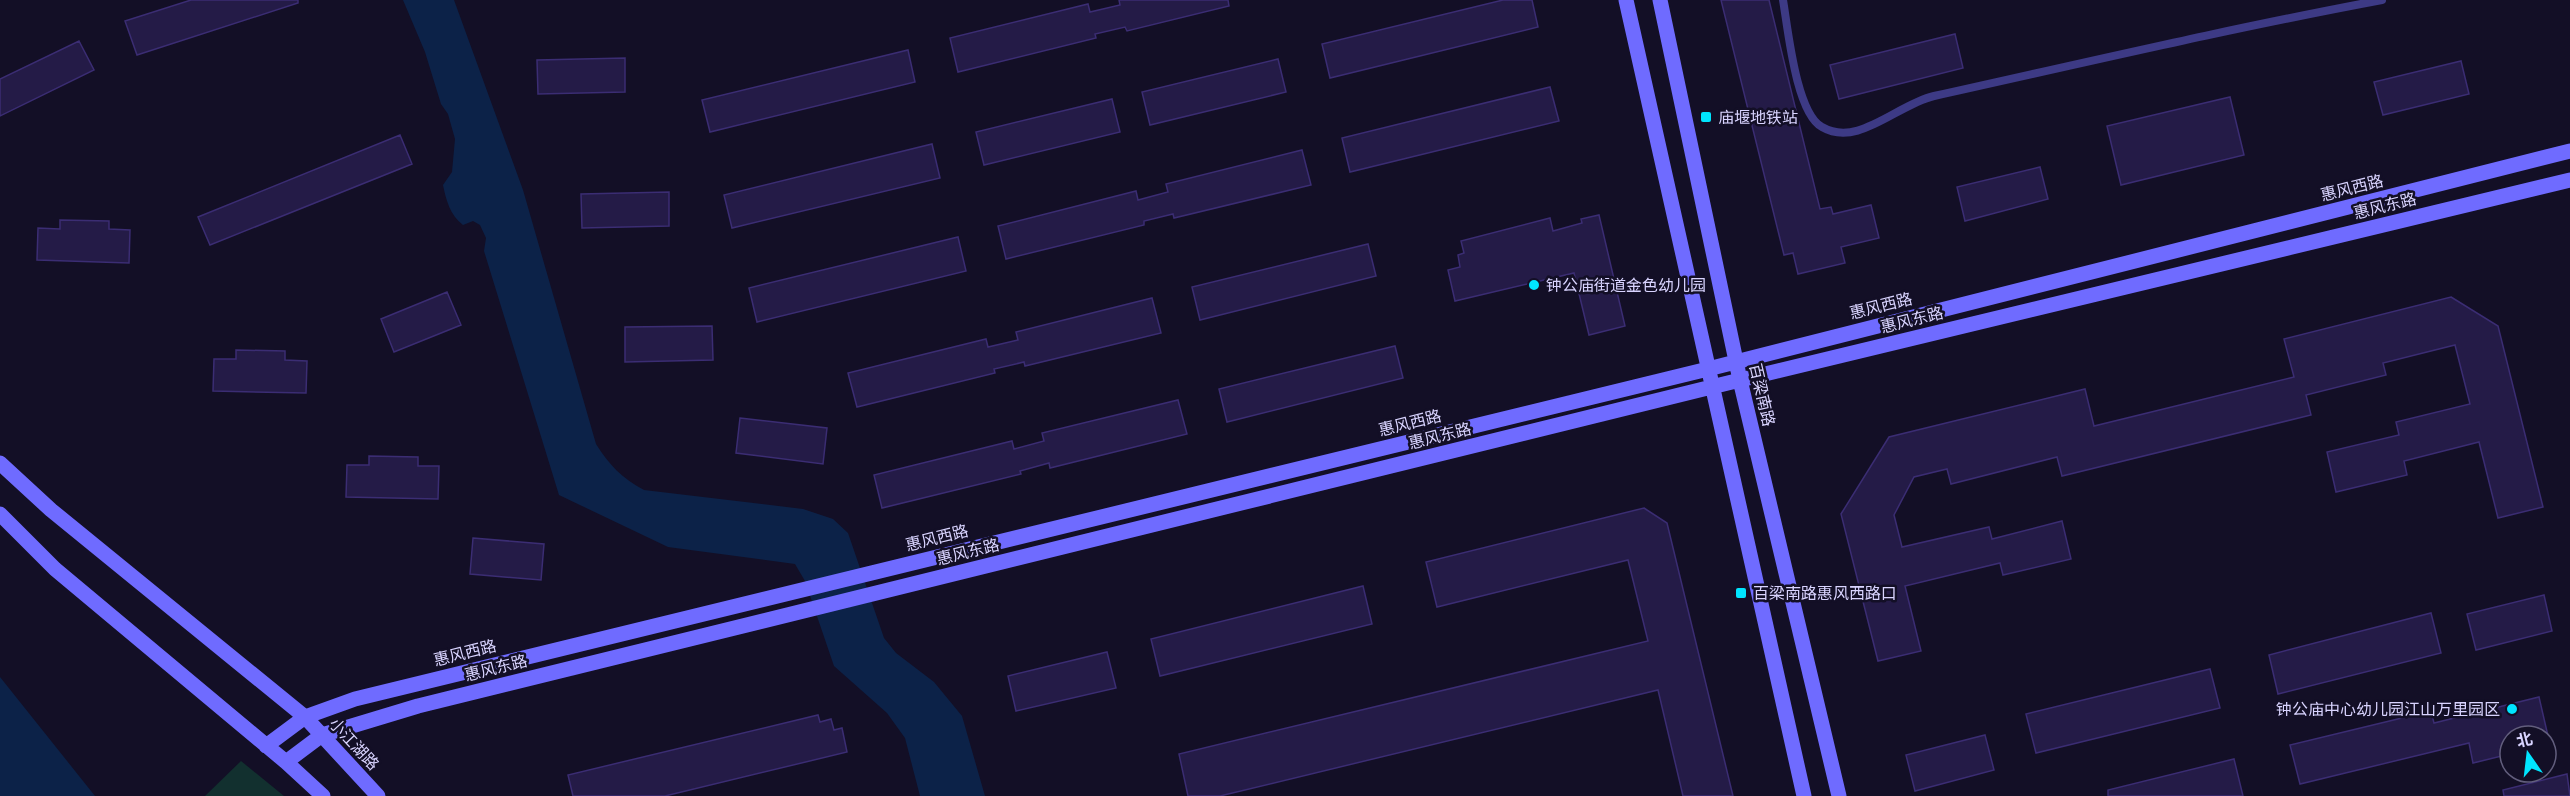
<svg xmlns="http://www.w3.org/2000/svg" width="2570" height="796" viewBox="0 0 2570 796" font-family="Montserrat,'Noto Sans SC',sans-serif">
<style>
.green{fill:#12302f}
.water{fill:#0c2248}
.building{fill:#241b47;stroke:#3b2d73;stroke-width:1.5}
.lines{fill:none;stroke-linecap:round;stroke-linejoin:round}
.lane{stroke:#3d3a85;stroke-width:8}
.secondary{stroke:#6f6bff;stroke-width:15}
.poi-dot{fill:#00e5ff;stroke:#130f26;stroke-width:2}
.labels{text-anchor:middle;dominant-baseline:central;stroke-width:5;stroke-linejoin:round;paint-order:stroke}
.poi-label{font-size:16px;fill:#d9d4ff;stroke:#130f26;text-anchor:start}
.street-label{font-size:16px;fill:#d9d4ff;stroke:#130f26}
</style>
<rect width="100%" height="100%" fill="#130f26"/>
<path class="green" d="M241,761L284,796H205Z"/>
<path class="water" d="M403,0H454L523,190L596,444C609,465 622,478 644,490L803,509L833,519L848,533L884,638L896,653L934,682L962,716L985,796H920L905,738L887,713L834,666L805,581L795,564L668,547L559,495L484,251L486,238L480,225L473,221L463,225C450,215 446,200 443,185L452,172L455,139L448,114L441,104L425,52Z
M0,677L95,796H0Z"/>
<path class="building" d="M191,0H298V3L137,55L125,21Z
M1119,0H1228L1229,6L1127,31L1125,27L1095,34L1096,38L958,72L950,38L1088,4L1090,12L1120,5Z
M1503,0H1532L1538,27L1330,78L1322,44Z
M1721,0H1769L1820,209L1831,207L1833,214L1871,205L1879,238L1841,247L1845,263L1798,274L1793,253L1784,255Z
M1955,34L1963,68L1839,99L1830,65Z
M79,41L94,70L0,116V79Z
M908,50L915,82L710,132L702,100Z
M625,58V92L538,94L537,60Z
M1278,59L1286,92L1150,125L1142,92Z
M2461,61L2469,94L2383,115L2374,82Z
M1550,87L1559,121L1350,172L1342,138Z
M2230,97L2244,155L2121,185L2107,126Z
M1112,99L1120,132L984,165L976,132Z
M400,135L412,164L210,245L198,217Z
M932,144L940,178L732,228L724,195Z
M1302,150L1311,185L1174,218L1173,214L1144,221V225L1006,259L998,226L1136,191L1138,200L1168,192L1166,184Z
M2040,167L2048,199L1965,221L1957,187Z
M669,192V226L582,228L581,194Z
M1599,215L1625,326L1589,335L1574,273L1455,301L1448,270L1460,267L1458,255L1464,253L1461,241L1550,218L1553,231L1582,223L1581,219Z
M60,220L109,221V229L130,230L129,263L37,260L38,228L60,229Z
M958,237L966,271L757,322L749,288Z
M1368,244L1376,276L1200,320L1192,287Z
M447,292L461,325L394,352L381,319Z
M2451,297L2498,326L2543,507L2498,518L2479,442L2404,461L2407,475L2336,492L2327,452L2399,435L2396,422L2470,404L2455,345L2383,363L2386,375L2306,395L2311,415L2062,476L2057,457L1951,484L1947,469L1914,477L1894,515L1902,547L1989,527L1992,539L2062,521L2071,559L2003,575L2000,563L1905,586L1921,651L1878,661L1841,514L1889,437L2085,389L2094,426L2294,377L2284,339Z
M1152,298L1161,333L1025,366L1024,362L994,369L995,373L857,407L848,373L986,339L988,347L1018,340L1016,332Z
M712,326L713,360L625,362V327Z
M1395,346L1403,378L1227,422L1219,389Z
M236,350L285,351V360L307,361L306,393L213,391L214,359H236Z
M1178,400L1187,434L1050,468L1049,463L1020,471L1021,474L882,508L874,475L1012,441L1014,449L1044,441L1042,433Z
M740,418L827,428L823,464L736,453Z
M369,456L418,457V466H439L438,499L346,497L347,465H369Z
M1644,508L1667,523L1733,796H1683L1658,690L1220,796H1188L1179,754L1648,641L1628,560L1437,607L1426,562Z
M473,538L544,544L541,580L470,574Z
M1363,586L1372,624L1160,676L1151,639Z
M2544,595L2552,631L2476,650L2467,614Z
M2431,613L2441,653L2278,694L2269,655Z
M1107,652L1116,688L1016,711L1008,676Z
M2210,669L2220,708L2036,753L2026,714Z
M2539,697L2548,736H2510V754L2473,763L2469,743L2300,784L2290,745L2431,711L2434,723Z
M818,715L820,722L831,719L834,730L842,728L847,752L665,796H573L568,775Z
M1985,735L1994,770L1915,791L1906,755Z
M2234,759L2243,796H2108V790Z
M2567,774L2570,796H2504L2503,790Z"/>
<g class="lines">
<path class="lane" d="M1783,0C1788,29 1796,113 1822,127C1858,148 1896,105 1934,96C2083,63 2232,28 2382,0"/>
<path class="secondary" d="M1626,0L1804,796
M1660,0L1740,380L1839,796
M0,463L51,510L305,717L378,796
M0,514L55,569L286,762L323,796
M266,746L305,717L355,699L1708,369L2570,151
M286,762L322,735L418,706L1740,380L2570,180"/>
</g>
<g class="poi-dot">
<rect x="1700" y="111" width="12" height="12" rx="3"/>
<circle cx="1534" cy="285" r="6"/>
<rect x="1735" y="587" width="12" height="12" rx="3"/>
<circle cx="2512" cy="709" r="6"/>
</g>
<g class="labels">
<g class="poi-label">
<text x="1718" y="117">庙堰地铁站</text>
<text x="1546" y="285">钟公庙街道金色幼儿园</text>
<text x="1753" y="593">百梁南路惠风西路口</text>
<text x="2500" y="709" text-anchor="end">钟公庙中心幼儿园江山万里园区</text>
</g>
<g class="street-label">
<text transform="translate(2352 188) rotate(-14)">惠风西路</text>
<text transform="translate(2385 206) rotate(-14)">惠风东路</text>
<text transform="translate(1881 306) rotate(-14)">惠风西路</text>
<text transform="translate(1912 320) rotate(-14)">惠风东路</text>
<text transform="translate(1762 395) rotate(77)">百梁南路</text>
<text transform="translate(1410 423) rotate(-14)">惠风西路</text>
<text transform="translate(1440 436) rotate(-14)">惠风东路</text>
<text transform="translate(937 538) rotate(-14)">惠风西路</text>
<text transform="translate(968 552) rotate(-14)">惠风东路</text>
<text transform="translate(465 653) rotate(-14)">惠风西路</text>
<text transform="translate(496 668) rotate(-14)">惠风东路</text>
<text transform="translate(354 744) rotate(47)">小江湖路</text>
</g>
</g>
<g transform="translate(2528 754) rotate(346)"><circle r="28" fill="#130f26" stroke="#625e7d" stroke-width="1.5"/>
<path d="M0-4.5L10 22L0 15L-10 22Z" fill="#00e5ff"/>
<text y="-9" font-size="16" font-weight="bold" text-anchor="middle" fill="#d9d4ff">北</text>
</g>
</svg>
